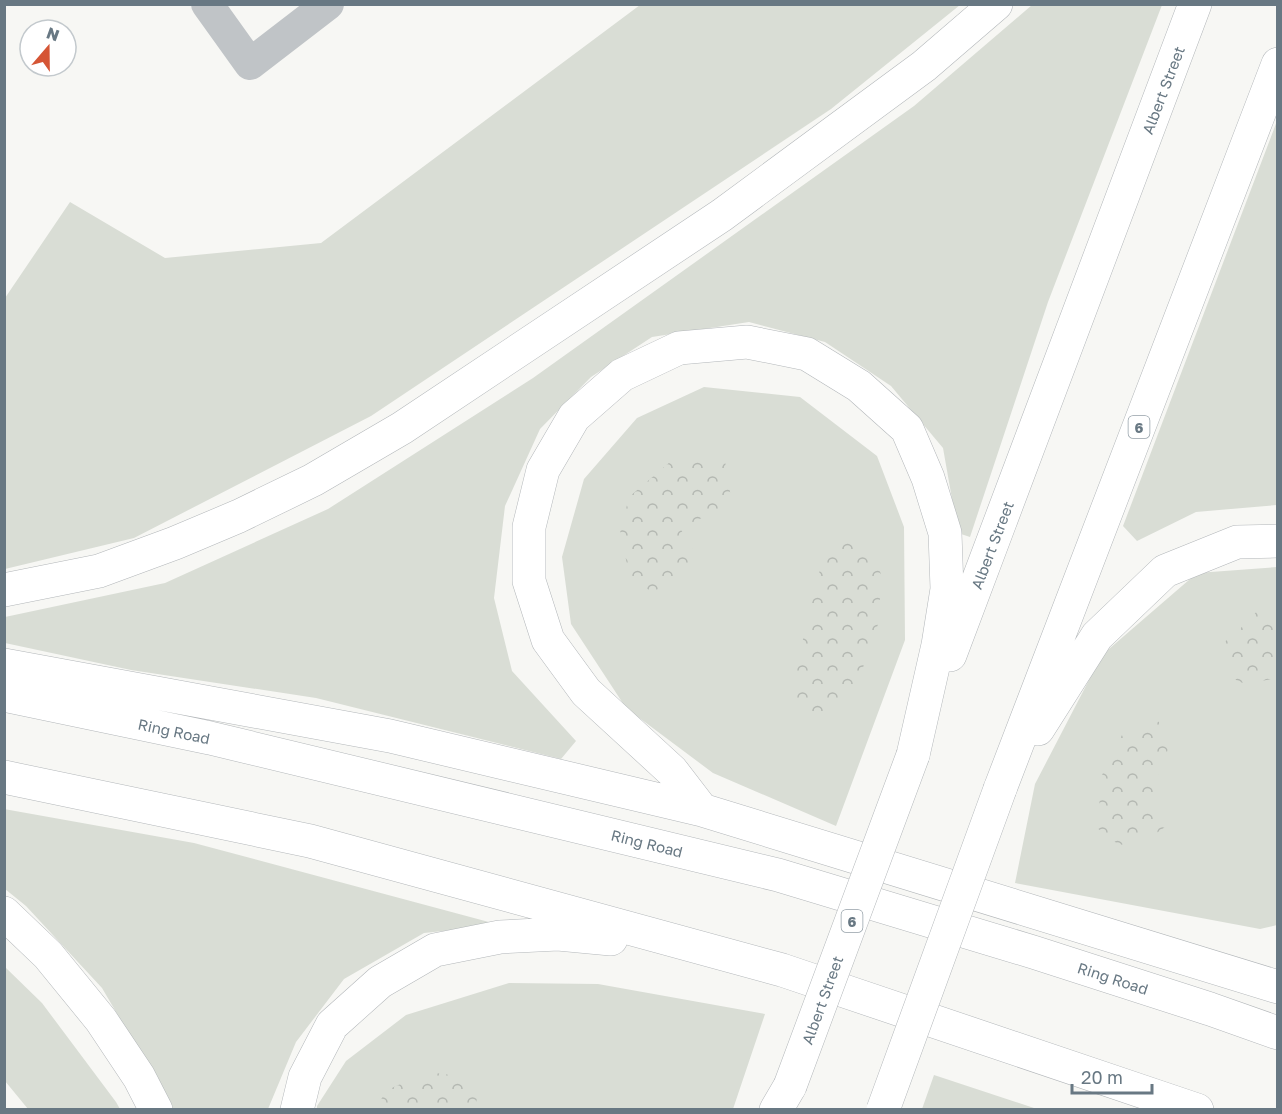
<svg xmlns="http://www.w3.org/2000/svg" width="1282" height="1114" viewBox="0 0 1282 1114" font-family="'Golos Text',sans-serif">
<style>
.green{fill:#d9ddd5}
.forest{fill:url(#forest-crowns)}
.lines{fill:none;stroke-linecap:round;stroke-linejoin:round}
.motorway-casing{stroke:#b3b7ba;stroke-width:34}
.minor{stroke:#c0c4c7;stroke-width:32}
.motorway{stroke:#fff;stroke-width:33}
.motorway-bridge-casing{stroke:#b3b7ba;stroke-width:34;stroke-linecap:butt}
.motorway-bridge{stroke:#fff;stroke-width:33}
.labels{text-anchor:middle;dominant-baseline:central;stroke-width:6;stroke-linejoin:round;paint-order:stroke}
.shield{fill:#fff;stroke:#95a0a8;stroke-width:1.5}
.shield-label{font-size:14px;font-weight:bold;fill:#687883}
.street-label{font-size:15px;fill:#687883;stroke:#fff}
</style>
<defs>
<pattern id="forest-crowns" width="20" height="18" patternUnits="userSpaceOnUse" patternTransform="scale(1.5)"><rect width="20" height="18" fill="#d9ddd5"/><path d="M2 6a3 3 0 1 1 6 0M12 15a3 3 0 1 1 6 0" fill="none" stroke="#b4b8b2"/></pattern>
</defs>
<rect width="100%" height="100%" fill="#f7f7f4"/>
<path class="green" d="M640,5H960L831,109L371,416L134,538L5,569V298L70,202L165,258L321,243Z
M1032,5H1162L1048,302L970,537L958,533L943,448L891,386L825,342L749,322L652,337L591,377L540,429L505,506L494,598L512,671L576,741L561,759L316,698L131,670L5,643V617L165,583L328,509L533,378L914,106Z
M1277,121V505L1196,512L1137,541L1123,526Z
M704,387L800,397L877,456L904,527L905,640L836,826L713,773L626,708L571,624L562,557L584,479L637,418Z
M1277,567V925L1260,929L1015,883L1035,784L1102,655L1197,573Z
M4,809L194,843L500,925L424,933L344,979L296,1042L268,1109H173L102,988L26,906L5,889Z
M5,967L42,1003L116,1102L120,1109H28L5,1081Z
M509,983L598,984L765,1014L733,1109L317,1110V1106L346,1061L406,1015Z
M934,1075L1037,1109H922Z"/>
<path class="forest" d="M724,455L732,504L680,528L698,559L688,575L669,582L652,593L629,573L620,533L629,497L670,462Z
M846,534L873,556L881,574L879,621L867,659L846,702L824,720L793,700L798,660L824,553Z
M1262,606H1277V678L1245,684L1236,680L1218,647L1237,632Z
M1157,720L1171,737L1162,772L1154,777L1155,806L1168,825L1145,841L1119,845L1097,828L1102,775L1124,731Z
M428,1072L474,1078L479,1092L474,1109H375L387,1090Z"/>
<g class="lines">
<defs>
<path id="motorway" d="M4,590L99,571L175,543L239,516L313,480L402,428L722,215L924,66L996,4
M950,655L1195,4
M4,665L390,736L702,810L1278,987
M4,695L210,738L778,875L1033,952L1210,1009L1278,1033
M1038,729L1097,636L1165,571L1237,542L1278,541
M4,777L310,841L782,970L1197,1110
M1000,789L1278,64
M702,810L672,771L586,692L548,640L529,581V527L543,470L574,417L622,375L679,348L747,342L807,354L859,386L907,429L928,478L945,533L947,589L938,645L913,755
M4,913L48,955L101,1020L139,1077L156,1110
M297,1110L305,1077L332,1025L380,982L435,950L500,937L558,934L611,939
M776,1110L790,1086"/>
</defs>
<use href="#motorway" class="motorway-casing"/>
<path class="minor" d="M207,4L250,64L328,4"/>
<use href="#motorway" class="motorway"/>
<defs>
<path id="motorway-bridge" d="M790,1086L913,755
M883,1110L1000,789"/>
</defs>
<use href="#motorway-bridge" class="motorway-bridge-casing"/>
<use href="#motorway-bridge" class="motorway-bridge"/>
</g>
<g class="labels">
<g class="shield">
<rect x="1128.5" y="416" width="21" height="22" rx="4.5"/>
<rect x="841.5" y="910" width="21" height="22" rx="4.5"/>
</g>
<g class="shield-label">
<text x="1139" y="427">6</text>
<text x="852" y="921">6</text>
</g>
<g class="street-label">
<text transform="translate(1163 90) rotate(-69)">Albert Street</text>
<text transform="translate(992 545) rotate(-69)">Albert Street</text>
<text transform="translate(174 731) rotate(12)">Ring Road</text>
<text transform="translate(647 843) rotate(14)">Ring Road</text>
<text transform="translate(1113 978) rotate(18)">Ring Road</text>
<text transform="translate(822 1000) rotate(-70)">Albert Street</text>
</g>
</g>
<rect width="1282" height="1114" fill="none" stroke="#687883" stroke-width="12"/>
<g transform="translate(48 48) rotate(20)"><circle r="28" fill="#ffffff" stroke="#c3c9cd" stroke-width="1.5"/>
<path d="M0-4.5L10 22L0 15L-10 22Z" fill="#d55535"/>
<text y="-9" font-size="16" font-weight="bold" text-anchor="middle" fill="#687883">N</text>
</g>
<path d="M1072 1084v9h80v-9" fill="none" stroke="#687883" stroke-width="3"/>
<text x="1081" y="1084" font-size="18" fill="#687883" stroke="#ffffff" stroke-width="4.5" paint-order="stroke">20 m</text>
</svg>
